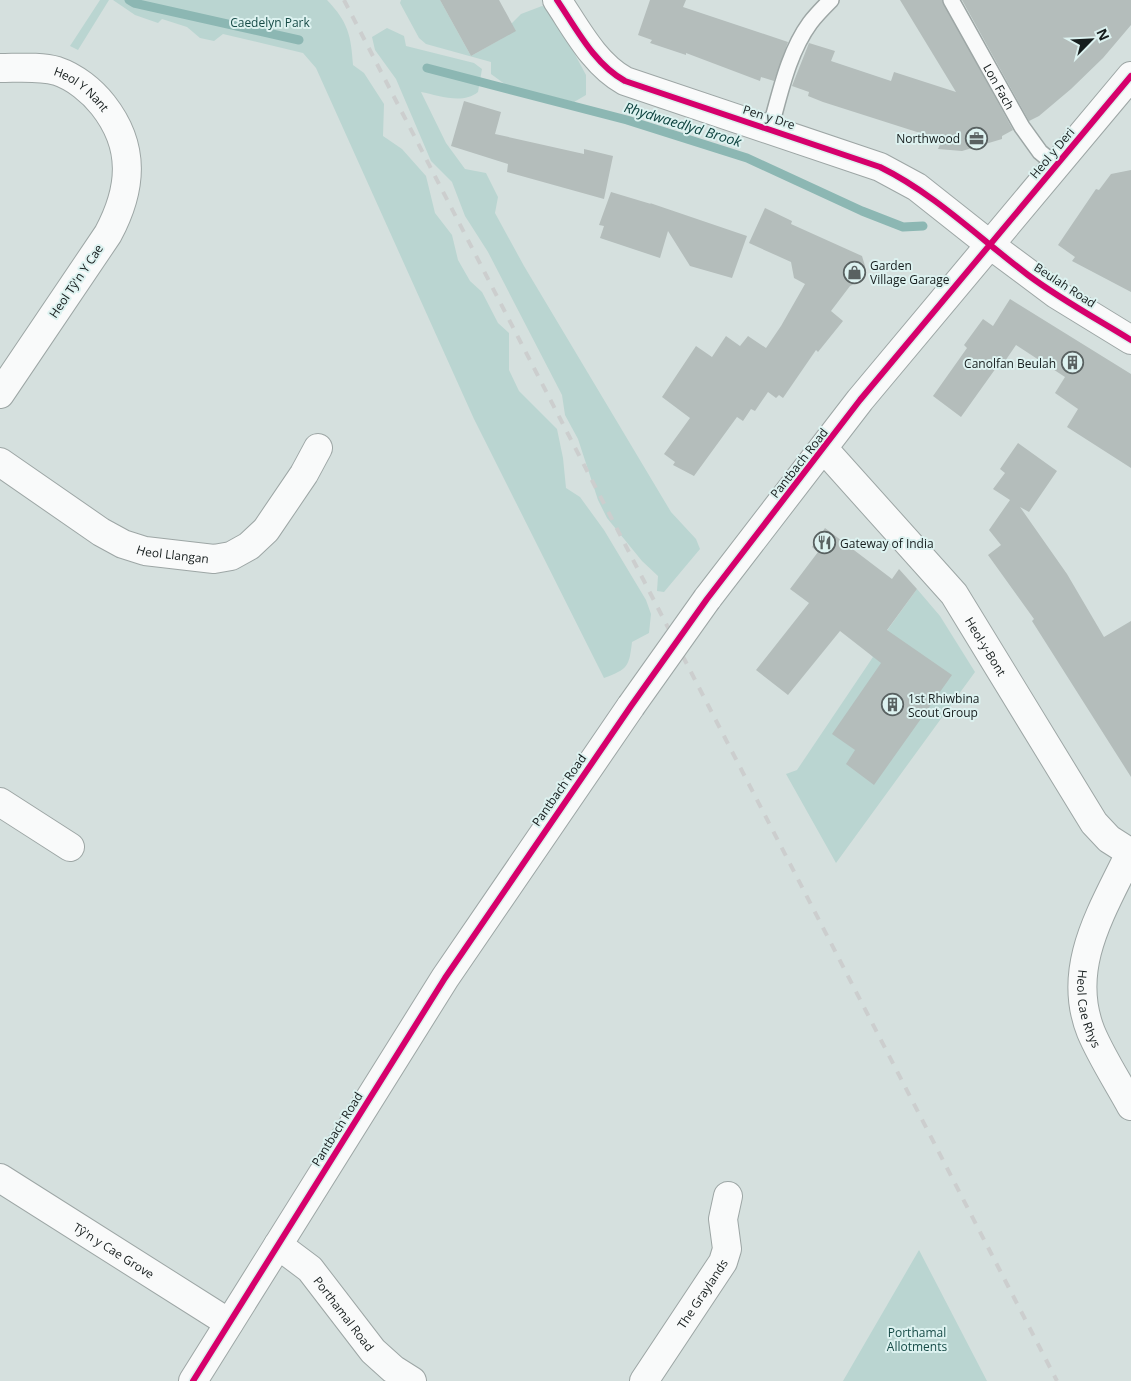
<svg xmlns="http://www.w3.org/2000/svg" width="1131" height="1381" viewBox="0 0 1131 1381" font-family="'Open Sans',sans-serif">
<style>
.green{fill:#bad5d1}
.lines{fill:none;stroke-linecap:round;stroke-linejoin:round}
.stream{stroke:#8cb7b3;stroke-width:9}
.building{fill:#b4bdbb}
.service-casing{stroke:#9da6a5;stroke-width:18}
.minor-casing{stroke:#9da6a5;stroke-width:30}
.tertiary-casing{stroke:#9da6a5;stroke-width:30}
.service{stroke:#f9fafa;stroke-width:15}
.minor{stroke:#f9fafa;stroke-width:28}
.tertiary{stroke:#f9fafa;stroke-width:28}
.rail{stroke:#cccece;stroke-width:4;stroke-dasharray:9 9;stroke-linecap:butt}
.tertiary-bridge-casing{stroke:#9da6a5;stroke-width:30;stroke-linecap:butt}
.tertiary-bridge{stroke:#f9fafa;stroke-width:28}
.cycleway-casing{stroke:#ddf2f0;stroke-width:9}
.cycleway{stroke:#d6006c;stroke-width:6}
.labels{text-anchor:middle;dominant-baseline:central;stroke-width:4;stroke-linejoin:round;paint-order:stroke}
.park-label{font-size:12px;fill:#174b47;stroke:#ddf2f0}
.street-label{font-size:12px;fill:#161d1d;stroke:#ddf2f0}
.poi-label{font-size:12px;fill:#161d1d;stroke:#ddf2f0;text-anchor:start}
.water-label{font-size:14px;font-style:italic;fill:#0e433f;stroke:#ddf2f0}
</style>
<rect width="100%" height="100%" fill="#d5e0de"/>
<path class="green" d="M100,0H109L78,50L70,46Z
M113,0H327C348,22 351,35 353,65L364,73L384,104L383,136L402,149L426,176L435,213L452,235L458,260L470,281L482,292L498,323L509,333V370L519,391L557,429L563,458L566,488L580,497L604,530L646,600L651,614L649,633L632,642C629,667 628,669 604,678L474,419L316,68L303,53L223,34L214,41L200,38L187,27L162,19L158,23L135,15Z
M401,0H440L471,56L501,39L506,29L521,14L542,6L558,12L567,29L572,49L586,75V95L574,102L506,85L491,74V62L426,44L419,38L400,3Z
M387,28L404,36L406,46L474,63L482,69L478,92C462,105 438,95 421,92L446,143L465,169L486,173L498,197L495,213L524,266L671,512L696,539L700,549L664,592L657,591L658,576L642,561L607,518L598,500L578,439L565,415L562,395L488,252L465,216L452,182L431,161L396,79L375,50L372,37Z
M917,589L940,616L975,672L836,863L786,774L797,770L873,657L870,654Z
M919,1250L987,1381H843Z"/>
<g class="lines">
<path class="stream" d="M129,0L134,3L299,40
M427,68L627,120L747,158L862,211L903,227L923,226"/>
</g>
<path class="building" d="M440,0H499L516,31L471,56Z
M650,0H686L683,7L788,42L774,81L761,77L760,81L686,53V55L650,43L652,40L638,35Z
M900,0H942L1013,130L1002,136V139L962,151L938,149L942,140L823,102L808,96L809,92L792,86L809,43L835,51L831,61L891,81L894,72L956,92Z
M962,0H1131V25L1103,58L1071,89L1039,116L1029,121Z
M464,101L501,112L495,134L584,154V149L613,156L604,199L507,172L508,164L451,146Z
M1131,170V292L1072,261L1075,257L1058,245L1096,189L1099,190L1111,174Z
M611,192L651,204L650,203L747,236L732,278L690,266L668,231L660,258L600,238L604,226L599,225Z
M765,208L792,221L791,224L862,256L865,266L856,283L850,286L831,311L843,321L818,352L816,350L783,398L779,395L776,398L768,392L755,411L751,409L743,421L737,417L694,476L673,465L675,462L664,454L690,418L662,397L696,346L712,357L726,336L740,346L748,336L766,348L781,326L805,284L794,278L791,262L749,243Z
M1010,299L1131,374V468L1067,427L1078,409L1055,393L1065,377L1016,345L999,370L996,368L961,417L933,396L967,348L964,345L983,319L993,326Z
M1018,443L1057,471L1029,512L1020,507L1067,574L1104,637L1131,621V777L1032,621L1034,619L988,555L1001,545L989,530L1010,500L993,489L1005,473L1000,469Z
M825,528L892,579L899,569L917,589L887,630L952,675L874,785L846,764L855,750L832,734L881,663L840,631L788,695L756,670L809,603L790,589L818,552L812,547Z"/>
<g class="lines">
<defs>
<g id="service">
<path id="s1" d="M951,0L1022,127L1040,152L1057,166"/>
<path d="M770,129C780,94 788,53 810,23C816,15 824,7 831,0"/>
</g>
<g id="minor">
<path d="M557,0C576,28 594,64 625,81L880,167L917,187L989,244"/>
<path id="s2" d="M0,68C18,68 40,66 57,71C75,77 92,91 103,105C136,147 132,189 108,234L0,394"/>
<path id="s3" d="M824,449L954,594L1094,823L1109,839L1131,853"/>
<path id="s4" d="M0,462L101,532L123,544L145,551L214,559L231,556L249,546L266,530L304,474L318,448"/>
<path d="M0,802L70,847"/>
<path id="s5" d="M1130,853C1103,910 1065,967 1091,1032C1102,1058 1118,1082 1131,1106"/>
<path id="s6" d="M0,1178L229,1323"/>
<path id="s7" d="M278,1245L310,1269L373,1351L393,1369L412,1381"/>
<path id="s8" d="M644,1381L723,1262L727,1249L723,1219L728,1196"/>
</g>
<path id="tertiary" d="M989,244L1056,294L1131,340
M707,599L860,400L1131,76
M193,1381L445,978L631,706"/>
</defs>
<use href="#service" class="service-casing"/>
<use href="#minor" class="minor-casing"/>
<use href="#tertiary" class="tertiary-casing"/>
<use href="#service" class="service"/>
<use href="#minor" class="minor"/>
<use href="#tertiary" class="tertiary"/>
<path class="rail" d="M344,0L1057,1381"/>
<defs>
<path id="tertiary-bridge" d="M631,706L707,599"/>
</defs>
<use href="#tertiary-bridge" class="tertiary-bridge-casing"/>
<use href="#tertiary-bridge" class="tertiary-bridge"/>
<defs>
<path id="cycleway" d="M557,0C576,28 594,64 625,81L880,167C935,194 979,238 1028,275C1060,299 1097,319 1131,340
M193,1381L445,978L631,706L707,599L860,400L1131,76"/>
</defs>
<use href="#cycleway" class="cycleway-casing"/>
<use href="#cycleway" class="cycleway"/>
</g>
<defs>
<symbol id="office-ring" viewBox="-11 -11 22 22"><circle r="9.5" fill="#ddf2f0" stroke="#596161" stroke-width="1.5"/><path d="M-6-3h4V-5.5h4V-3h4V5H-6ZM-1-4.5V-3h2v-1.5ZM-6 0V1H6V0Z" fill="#596161"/></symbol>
<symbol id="shop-ring" viewBox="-11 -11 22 22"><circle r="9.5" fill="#ddf2f0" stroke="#596161" stroke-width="1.5"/><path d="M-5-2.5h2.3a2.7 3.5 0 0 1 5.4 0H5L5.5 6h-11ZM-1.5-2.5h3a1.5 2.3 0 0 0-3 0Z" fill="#596161"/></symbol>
<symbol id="building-ring" viewBox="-11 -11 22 22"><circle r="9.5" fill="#ddf2f0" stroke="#596161" stroke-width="1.5"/><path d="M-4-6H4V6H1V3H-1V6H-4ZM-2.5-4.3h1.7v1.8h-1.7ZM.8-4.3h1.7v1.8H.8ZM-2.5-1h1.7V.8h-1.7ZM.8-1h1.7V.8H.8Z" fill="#596161"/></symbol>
<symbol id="restaurant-ring" viewBox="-11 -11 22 22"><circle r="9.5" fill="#ddf2f0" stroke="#596161" stroke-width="1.5"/><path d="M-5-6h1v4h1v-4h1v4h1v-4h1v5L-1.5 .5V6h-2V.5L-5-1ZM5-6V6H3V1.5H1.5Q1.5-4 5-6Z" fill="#596161"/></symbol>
</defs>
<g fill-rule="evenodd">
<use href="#office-ring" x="964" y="126" width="25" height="25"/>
<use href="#shop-ring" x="842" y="260" width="25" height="25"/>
<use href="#building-ring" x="1060" y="350" width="25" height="25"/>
<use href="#restaurant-ring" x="812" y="530" width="25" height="25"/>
<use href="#building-ring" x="880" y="692" width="25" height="25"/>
</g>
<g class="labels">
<g class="park-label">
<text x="270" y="22">Caedelyn Park</text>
<text x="917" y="1332">Porthamal<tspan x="917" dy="14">Allotments</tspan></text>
</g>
<g class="street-label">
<text stroke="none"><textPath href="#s1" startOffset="99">Lon Fach</textPath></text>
<text stroke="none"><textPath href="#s2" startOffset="88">Heol Y Nant</textPath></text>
<text transform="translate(769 117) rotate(18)">Pen y Dre</text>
<text transform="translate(1052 153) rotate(-50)">Heol y Deri</text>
<text transform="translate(76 281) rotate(-56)">Heol Tŷ'n Y Cae</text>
<text transform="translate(1065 285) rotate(33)">Beulah Road</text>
<text transform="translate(799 463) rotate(-52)">Pantbach Road</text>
<text stroke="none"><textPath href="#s4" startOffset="199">Heol Llangan</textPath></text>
<text stroke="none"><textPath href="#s3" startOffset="256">Heol-y-Bont</textPath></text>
<text transform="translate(559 790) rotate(-55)">Pantbach Road</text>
<text stroke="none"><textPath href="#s5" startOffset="166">Heol Cae Rhys</textPath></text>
<text transform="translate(337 1129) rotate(-58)">Pantbach Road</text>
<text stroke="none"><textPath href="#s6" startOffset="135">Tŷ'n y Cae Grove</textPath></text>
<text stroke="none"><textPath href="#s8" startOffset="105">The Graylands</textPath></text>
<text stroke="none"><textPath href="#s7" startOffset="96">Porthamal Road</textPath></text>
</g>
<g class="poi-label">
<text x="960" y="138" text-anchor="end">Northwood</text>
<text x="870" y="265">Garden<tspan x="870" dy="14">Village Garage</tspan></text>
<text x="1056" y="363" text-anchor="end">Canolfan Beulah</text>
<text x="840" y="543">Gateway of India</text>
<text x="908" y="698">1st Rhiwbina<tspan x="908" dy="14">Scout Group</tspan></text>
</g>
<g class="water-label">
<text transform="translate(683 124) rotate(17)">Rhydwaedlyd Brook</text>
</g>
</g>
<g transform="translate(1091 40) rotate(66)" stroke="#ddf2f0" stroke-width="4" paint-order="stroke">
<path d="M0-4L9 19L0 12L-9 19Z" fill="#161d1d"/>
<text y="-8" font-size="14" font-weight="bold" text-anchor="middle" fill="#161d1d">N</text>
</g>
</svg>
